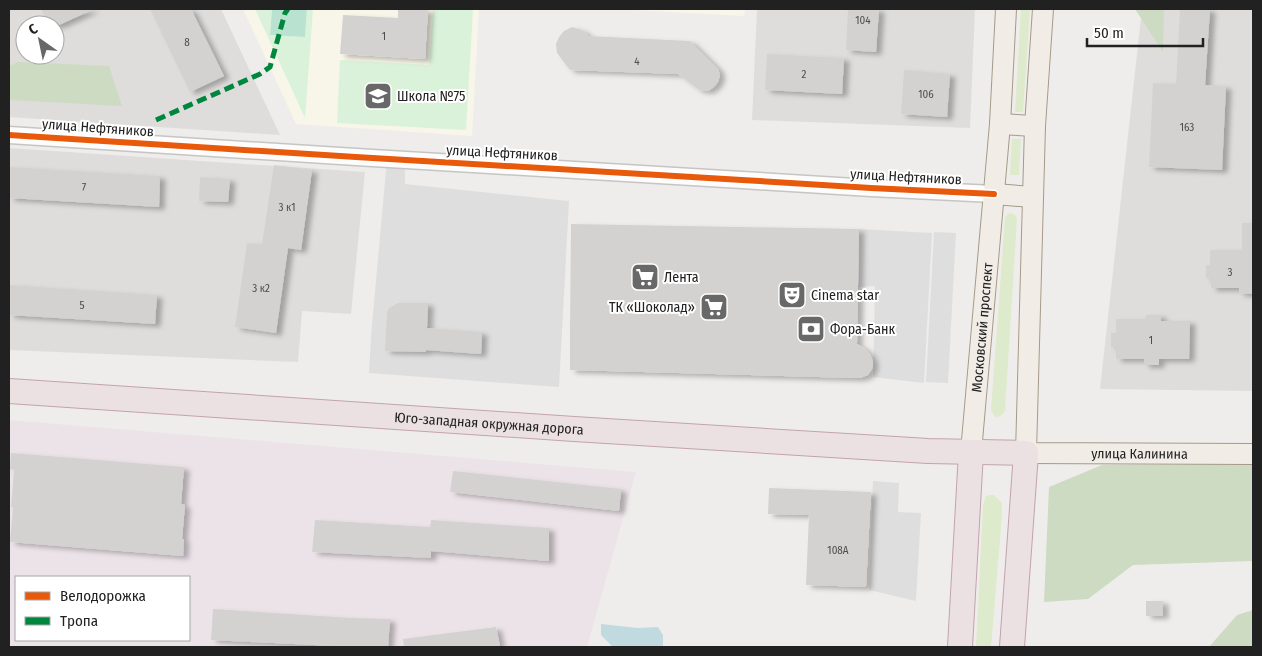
<svg xmlns="http://www.w3.org/2000/svg" width="1262" height="656" viewBox="0 0 1262 656" font-family="'Fira Sans Condensed',sans-serif">
<style>
.residential{fill:#dedddc;fill-rule:evenodd}
.industrial{fill:#ece3e9;fill-rule:evenodd}
.education{fill:#f7f6e8}
.grass{fill:#ddeacc}
.forest{fill:#ccdbc2}
.park{fill:#daf2da}
.pitch{fill:#b9e3d0}
.parking{fill:#dfdede}
.water{fill:#c0dae0}
.building{fill:#d4d2d0;filter:url(#shadow)}
.lines{fill:none;stroke-linecap:round;stroke-linejoin:round}
.minor-casing{stroke:#c6c5c4;stroke-width:19}
.major-casing{stroke:#a59a88;stroke-width:22}
.highway-casing{stroke:#c2a3ad;stroke-width:26}
.minor{stroke:#fdfcfc;stroke-width:16}
.major{stroke:#f2ece7;stroke-width:20}
.highway{stroke:#ebe1e3;stroke-width:24}
.quiet{stroke:#00873e;stroke-width:5;stroke-dasharray:10 5;stroke-linecap:butt}
.cycleway-casing{stroke:#fff;stroke-width:9}
.cycleway{stroke:#e8590c;stroke-width:6}
.labels{text-anchor:middle;dominant-baseline:central;stroke-width:4;stroke-linejoin:round;paint-order:stroke}
.number-label{font-size:11px;fill:#4e4d4d}
.poi-label{font-size:14px;fill:#212121;stroke:#fff;text-anchor:start}
.street-label{font-size:14px;fill:#212121;stroke:#fff}
</style>
<defs>
<filter id="shadow"><feDropShadow dx="5.5" dy="3" stdDeviation="2.5" flood-color="#0004"/></filter>
</defs>
<rect width="100%" height="100%" fill="#efedeb"/>
<path class="residential" d="M9,9H221L280,135L9,117ZM25,25H55V55H25Z
M757,9H975L970,128L752,120Z
M1142,9H1253V391L1100,389Z
M9,148L365,172L351,314L302,311L298,362L9,350Z"/>
<path class="industrial" d="M9,420L636,472L587,647H9ZM16,577H189V640H16Z"/>
<path class="education" d="M243,9H479L472,136L296,124Z
M615,9H745L744,16Z"/>
<path class="grass" d="M1021,9H1030L1023,112H1015Z
M1012,139H1021L1019,175H1010Z
M1010,213L1014,214L1017,218L1005,411C1002,415 1000,417 995,417L991,410L1005,218L1007,215Z
M990,495H994L1002,503V515L991,647H976L983,505L986,496Z"/>
<path class="forest" d="M1135,9H1164L1163,52Z
M18,62L109,66L122,106L9,100V66Z
M1253,464V561L1133,565L1088,599L1044,602L1049,487L1102,465Z
M1253,610V647H1209L1237,615Z"/>
<path class="park" d="M255,9H272L270,35L305,37L307,9H313L305,118Z
M433,9H473L466,130L337,123L340,60L429,65Z"/>
<path class="pitch" d="M272,9H307L305,37L270,35Z"/>
<path class="parking" d="M387,159L405,167V184L569,201L559,387L369,373L371,336Z
M859,229L932,233L924,383L873,377L875,286L858,287Z
M934,232L956,233L948,383L926,382Z
M873,481L899,483L898,512L921,513L916,601L869,590Z"/>
<path class="water" d="M601,624L638,628L658,627L663,635V647H613L601,635Z"/>
<path class="building" d="M41,9H94L59,25H49Z
M150,9H191L224,76L190,92Z
M398,9H428L425,59L340,54L343,15L398,18Z
M848,9H879L876,52L846,50Z
M1180,9H1210L1205,85L1226,86L1222,170L1149,167L1153,83L1176,84Z
M572,27L579,29L585,32L588,36L690,41L718,69L720,75L718,82L714,87L708,91L699,90L678,74L570,70L557,53L556,44L559,37L564,31Z
M767,54L844,58L842,94L765,90Z
M904,70L950,74L947,117L901,114Z
M274,165L312,170L301,250L288,248L276,333L235,327L247,243L262,244Z
M9,167L160,176L159,207L9,198Z
M200,177L230,179L228,202L199,201Z
M1242,223H1253V294L1239,293V288H1211V279L1206,278V265H1210V250H1242Z
M571,224L859,229L857,344L864,348L870,354L873,362L872,369L868,375L860,378H855L570,370V327Z
M9,285L157,295L155,324L9,315Z
M398,303H428L427,328L482,332L481,354L426,350V352L385,351L387,312L389,308Z
M1146,315H1161V321H1190L1189,359H1159V365H1144V359H1116V347H1111V333H1116V319H1145Z
M11,453L184,467L181,504L185,505L182,539H184L183,556L10,542L13,507H11L14,470L10,469Z
M453,471L621,489L619,511L450,492Z
M769,488L871,492L866,587L806,585L809,515L768,514Z
M315,520L430,527L431,520L549,528V561L431,551V558L312,552Z
M1146,601H1163V616H1146Z
M213,609L351,618L390,619L388,647H355L211,640Z
M496,627L500,646L493,647H404L403,639Z"/>
<g class="lines">
<defs>
<path id="minor" d="M9,135L356,157L742,180L871,188L994,194"/>
<g id="major">
<path id="s1" d="M1043,9L1035,126L1026,453L1253,454"/>
<path d="M1000,124L1035,126"/>
<path d="M994,194L1033,197"/>
<path id="s2" d="M971,452L1000,124L1006,9"/>
</g>
<g id="highway">
<path id="s3" d="M9,391L574,429L928,451L1026,453L1012,647"/>
<path d="M960,647L971,452"/>
</g>
</defs>
<use href="#minor" class="minor-casing"/>
<use href="#major" class="major-casing"/>
<use href="#highway" class="highway-casing"/>
<use href="#minor" class="minor"/>
<use href="#major" class="major"/>
<use href="#highway" class="highway"/>
<path class="quiet" d="M156,120L260,74L270,67L285,13L288,9"/>
<defs>
<path id="cycleway" d="M9,135L356,157L742,180L871,188L994,194"/>
</defs>
<use href="#cycleway" class="cycleway-casing"/>
<use href="#cycleway" class="cycleway"/>
</g>
<defs>
<symbol id="school-square" viewBox="-11 -11 22 22"><rect x="-9" y="-9" width="18" height="18" rx="4" fill="#696868" stroke="#fff"/><path d="M0-5L7-2L0 1L-7-2ZM-4 1L0 2.5L4 1V4Q0 6-4 4Z" fill="#fff"/></symbol>
<symbol id="supermarket-square" viewBox="-11 -11 22 22"><rect x="-9" y="-9" width="18" height="18" rx="4" fill="#696868" stroke="#fff"/><path d="M-6-5.5h2.5l.6 2H6L4.5 2H-2.5L-4.4-4H-6ZM-1.5 3.2a1.3 1.3 0 1 0 .1 0ZM3 3.2a1.3 1.3 0 1 0 .1 0Z" fill="#fff"/></symbol>
<symbol id="theatre-square" viewBox="-11 -11 22 22"><rect x="-9" y="-9" width="18" height="18" rx="4" fill="#696868" stroke="#fff"/><path d="M-5-5.5Q0-4 5-5.5V0Q5 5 0 6Q-5 5-5 0ZM-3.3-2.5H-1v1.5H-3.3ZM1-2.5H3.3v1.5H1ZM-2.8 1Q0 5.5 2.8 1Z" fill="#fff"/></symbol>
<symbol id="bank-square" viewBox="-11 -11 22 22"><rect x="-9" y="-9" width="18" height="18" rx="4" fill="#696868" stroke="#fff"/><path d="M-6-4H6V4H-6ZM0-2.3a2.3 2.3 0 1 0 0 4.6a2.3 2.3 0 1 0 0-4.6Z" fill="#fff"/></symbol>
</defs>
<g fill-rule="evenodd">
<use href="#school-square" x="362" y="80" width="32" height="32"/>
<use href="#supermarket-square" x="629" y="261" width="32" height="32"/>
<use href="#theatre-square" x="776" y="279" width="32" height="32"/>
<use href="#supermarket-square" x="698" y="291" width="32" height="32"/>
<use href="#bank-square" x="795" y="313" width="32" height="32"/>
</g>
<g class="labels">
<g class="number-label">
<text x="863" y="20">104</text>
<text x="384" y="36">1</text>
<text x="187" y="42">8</text>
<text x="637" y="61">4</text>
<text x="804" y="74">2</text>
<text x="926" y="94">106</text>
<text x="1187" y="127">163</text>
<text x="84" y="187">7</text>
<text x="287" y="207">3 к1</text>
<text x="1230" y="272">3</text>
<text x="261" y="288">3 к2</text>
<text x="82" y="305">5</text>
<text x="1151" y="340">1</text>
<text x="838" y="550">108А</text>
</g>
<g class="poi-label">
<text x="397" y="96">Школа №75</text>
<text x="664" y="277">Лента</text>
<text x="811" y="295">Cinema star</text>
<text x="695" y="307" text-anchor="end">ТК «Шоколад»</text>
<text x="830" y="329">Фора-Банк</text>
</g>
<g class="street-label">
<text transform="translate(98 128) rotate(4)">улица Нефтяников</text>
<text transform="translate(502 153) rotate(3)">улица Нефтяников</text>
<text transform="translate(906 177) rotate(3)">улица Нефтяников</text>
<text stroke="none"><textPath href="#s2" startOffset="125">Московский проспект</textPath></text>
<text stroke="none"><textPath href="#s3" startOffset="481">Юго-западная окружная дорога</textPath></text>
<text stroke="none"><textPath href="#s1" startOffset="558">улица Калинина</textPath></text>
</g>
</g>
<rect width="1262" height="656" fill="none" stroke="#212121" stroke-width="20"/>
<rect x="15" y="576" width="175" height="65" fill="#ffffff" stroke="#a6a6a6"/>
<rect x="25" y="592" width="25" height="8" fill="#e8590c" stroke="#a6a6a6"/>
<text x="60" y="601" font-size="15" fill="#212121">Велодорожка</text>
<rect x="25" y="617" width="25" height="8" fill="#00873e" stroke="#a6a6a6"/>
<text x="60" y="626" font-size="15" fill="#212121">Тропа</text>
<g transform="translate(40 40) rotate(327)"><circle r="24" fill="#ffffff" stroke="#a6a6a6"/>
<path d="M0-4L9 19L0 12L-9 19Z" fill="#696868"/>
<text y="-8" font-size="14" font-weight="bold" text-anchor="middle" fill="#212121">С</text>
</g>
<path d="M1087 38v8h116v-8" fill="none" stroke="#212121" stroke-width="2.5"/>
<text x="1094" y="38" font-size="15" fill="#212121" stroke="#ffffff" stroke-width="4" paint-order="stroke">50 m</text>
</svg>
